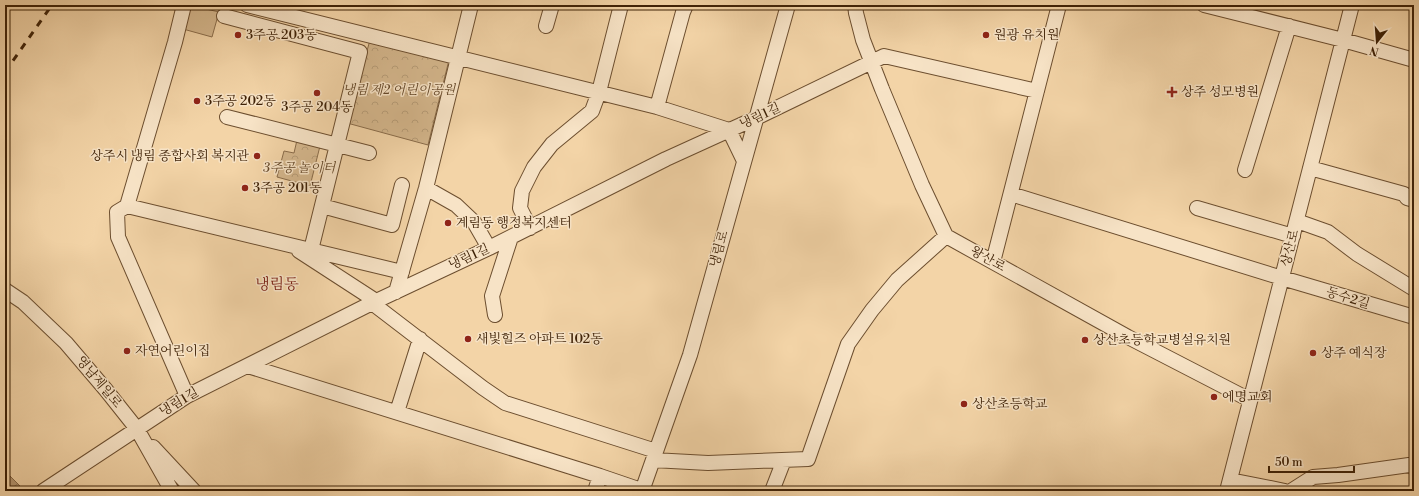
<svg xmlns="http://www.w3.org/2000/svg" width="1419" height="496" viewBox="0 0 1419 496" font-family="'Libre Bodoni','Noto Serif KR',serif">
<style>
.green{fill:#d4b68c;stroke:#8a6c4a}
.forest{fill:url(#forest-crowns);stroke:#8a6c4a}
.water{fill:url(#water-waves);stroke:#866847}
.lines{fill:none;stroke-linecap:round;stroke-linejoin:round}
.minor-casing{stroke:#6c4e2f;stroke-width:16}
.minor{stroke:#f7e3c6;stroke-width:14}
.rail{stroke:#3f2207;stroke-width:3;stroke-dasharray:7 7;stroke-linecap:butt}
.poi-dot{fill:#8f2418;stroke:#f7e3c6;stroke-width:1.5}
.labels{text-anchor:middle;dominant-baseline:central;stroke-width:3;stroke-linejoin:round;paint-order:stroke}
.poi-label{font-size:13px;fill:#3f2207;stroke:#f7e3c6;text-anchor:start}
.park-label{font-size:13px;font-style:italic;fill:#644728;stroke:#f7e3c6}
.street-label{font-size:13px;fill:#3f2207;stroke:#f7e3c6}
.quarter-label{font-size:15px;fill:#7a1f14;stroke:#f7e3c6}
</style>
<defs>
<pattern id="forest-crowns" width="20" height="18" patternUnits="userSpaceOnUse"><rect width="20" height="18" fill="#d4b68c"/><path d="M2 6a3 3 0 1 1 6 0M12 15a3 3 0 1 1 6 0" fill="none" stroke="#b79c77"/></pattern>
<pattern id="water-waves" width="16" height="10" patternUnits="userSpaceOnUse"><rect width="16" height="10" fill="#b69771"/><path d="M0 5q4-4 8 0t8 0" fill="none" stroke="#957b5b"/></pattern>
</defs>
<rect width="100%" height="100%" fill="#f3d4a7"/>
<filter id="stains"><feTurbulence type="fractalNoise" baseFrequency=".005" numOctaves="4"/><feColorMatrix values="0 0 0 0 .2 0 0 0 0 .09 0 0 0 0 .02 0 0 0 .5 -.17"/></filter>
<radialGradient id="worn" r=".72"><stop offset=".6" stop-color="#630" stop-opacity="0"/><stop offset="1" stop-color="#630" stop-opacity=".3"/></radialGradient>
<path class="green" d="M189,5L219,12L212,37L183,29Z"/>
<path class="forest" d="M370,40L449,60L428,145L347,123Z
M297,140L320,146L310,186L277,177L284,151L294,153Z"/>
<path class="water" d="M5,471L25,491H5Z"/>
<g class="lines">
<defs>
<path id="minor" d="M184,5L175,42L127,206L117,212L118,237L187,396
M247,5L657,107L729,130L744,161
M855,5L856,13L863,40L882,89L922,185L946,236L1128,337L1250,400
M1204,5L1343,40L1414,60
M224,16L360,52L311,250
M546,26L552,5
M657,107L683,12L686,5
M227,117L369,153
M1310,168L1404,194L1407,198L1414,200
M1245,170L1289,26
M426,188L456,205L474,222L489,248
M1011,194L1282,278L1414,317
M127,206L402,272
M322,206L392,225L402,185
M1197,208L1293,236
M1297,221L1328,232L1357,254L1414,289
M530,228L520,208L522,191L534,167L552,144L592,111L599,92L621,5
M299,251L376,301
M993,262L1059,5
M5,290L23,302L66,343L106,390L137,429L172,491
M396,292L426,188L471,5
M372,303L483,388L505,403L656,451
M495,315L492,296L511,237
M248,366L600,476L644,491
M397,412L420,339
M153,447L194,491
M653,460L708,463L808,459L848,344L872,310L897,280L946,236
M1230,480L1285,491
M43,491L187,396L372,303L489,248L666,159L756,118L884,56L1037,91
M595,491L600,476
M642,491L690,355L788,5
M772,491L784,460
M1227,491L1352,5
M1291,491L1313,477L1338,475L1409,465L1414,467"/>
</defs>
<use href="#minor" class="minor-casing"/>
<use href="#minor" class="minor"/>
<path class="rail" d="M5,72L52,5"/>
</g>
<g class="poi-dot">
<circle cx="238" cy="35" r="4"/>
<circle cx="986" cy="35" r="4"/>
<path d="M1170 86h4v4h4v4h-4v4h-4v-4h-4v-4h4z"/>
<circle cx="317" cy="93" r="4"/>
<circle cx="197" cy="101" r="4"/>
<circle cx="257" cy="156" r="4"/>
<circle cx="245" cy="188" r="4"/>
<circle cx="448" cy="223" r="4"/>
<circle cx="468" cy="339" r="4"/>
<circle cx="1085" cy="340" r="4"/>
<circle cx="127" cy="351" r="4"/>
<circle cx="1313" cy="353" r="4"/>
<circle cx="1214" cy="397" r="4"/>
<circle cx="964" cy="404" r="4"/>
</g>
<g class="labels">
<g class="poi-label">
<text x="246" y="35">3주공 203동</text>
<text x="994" y="35">원광 유치원</text>
<text x="1181" y="92">상주 성모병원</text>
<text x="205" y="101">3주공 202동</text>
<text x="317" y="107" text-anchor="middle">3주공 204동</text>
<text x="249" y="156" text-anchor="end">상주시 냉림 종합사회 복지관</text>
<text x="253" y="188">3주공 201동</text>
<text x="456" y="223">계림동 행정복지센터</text>
<text x="476" y="339">새빛힐즈 아파트 102동</text>
<text x="1093" y="340">상산초등학교병설유치원</text>
<text x="135" y="351">자연어린이집</text>
<text x="1321" y="353">상주 예식장</text>
<text x="1222" y="397">에명교회</text>
<text x="972" y="404">상산초등학교</text>
</g>
<g class="park-label">
<text x="399" y="90">냉림 제2 어린이공원</text>
<text x="299" y="168">3주공 놀이터</text>
</g>
<g class="street-label">
<text transform="translate(760 116) rotate(-25)">냉림1길</text>
<text transform="translate(1290 248) rotate(-76)">상산로</text>
<text transform="translate(719 249) rotate(-74)">냉림로</text>
<text transform="translate(469 257) rotate(-25)">냉림1길</text>
<text transform="translate(988 259) rotate(29)">왕산로</text>
<text transform="translate(1348 298) rotate(17)">동수2길</text>
<text transform="translate(99 382) rotate(50)">영남제일로</text>
<text transform="translate(179 402) rotate(-31)">냉림1길</text>
</g>
<g class="quarter-label">
<text x="277" y="284">냉림동</text>
</g>
</g>
<rect width="1419" height="496" fill="none" stroke="#f3d4a7" stroke-width="20"/>
<rect x="6" y="6" width="1407" height="484" fill="none" stroke="#3f2207" stroke-width="2"/>
<rect x="10" y="10" width="1399" height="476" fill="none" stroke="#3f2207"/>
<g transform="translate(1377 42) rotate(197)" stroke="#f7e3c6" stroke-width="3" paint-order="stroke">
<path d="M0-3L7 15L0 10L-7 15Z" fill="#3f2207"/>
<text y="-6" font-size="11" font-weight="bold" text-anchor="middle" fill="#3f2207">N</text>
</g>
<path d="M1269 466v6h85v-6" fill="none" stroke="#3f2207" stroke-width="2"/>
<text x="1275" y="466" font-size="12" fill="#3f2207" stroke="#f7e3c6" stroke-width="3" paint-order="stroke">50 m</text>
<rect width="100%" height="100%" filter="url(#stains)"/>
<rect width="100%" height="100%" fill="url(#worn)"/>
</svg>
